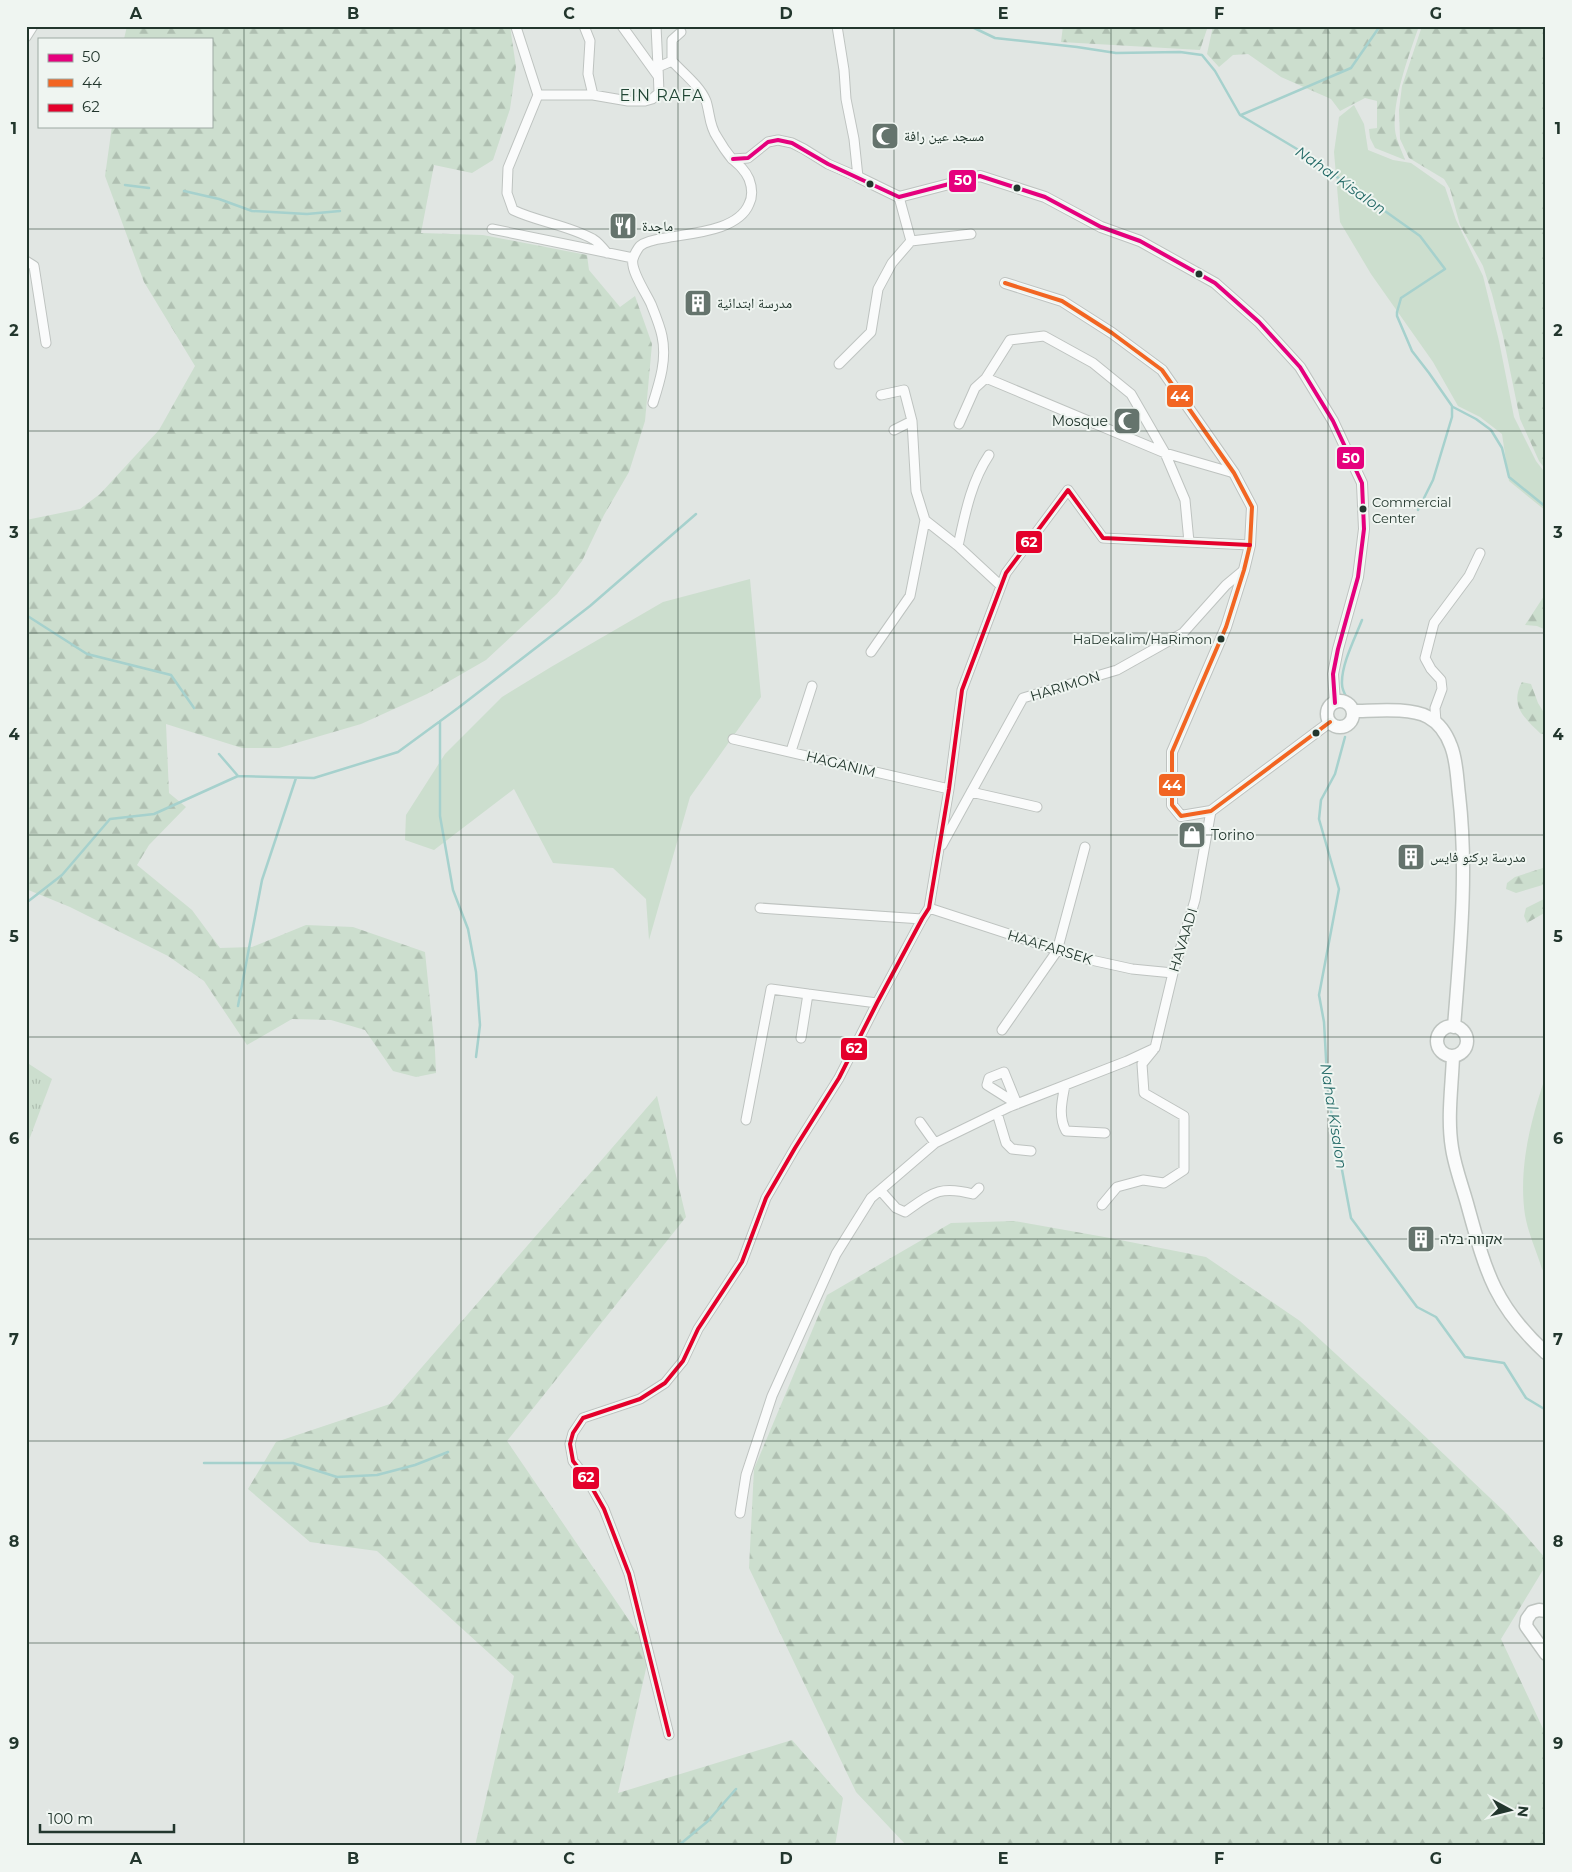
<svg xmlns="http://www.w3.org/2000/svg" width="1572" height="1872" viewBox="0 0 1572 1872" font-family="Montserrat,'Noto Naskh Arabic','Noto Sans Hebrew',sans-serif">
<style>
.green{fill:#ccdece}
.forest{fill:url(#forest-firs)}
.park{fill:url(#park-tufts)}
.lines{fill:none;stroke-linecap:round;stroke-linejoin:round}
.stream{stroke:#a6d1cd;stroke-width:2.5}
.minor-casing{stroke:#bec3c0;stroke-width:11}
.tertiary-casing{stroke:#bec3c0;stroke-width:12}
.secondary-casing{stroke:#bec4c0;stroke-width:15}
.minor{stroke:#fafbfb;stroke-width:9}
.tertiary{stroke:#fafbfb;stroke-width:10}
.secondary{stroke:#fafbfb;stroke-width:12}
.bus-1-casing{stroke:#eff5f1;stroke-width:8}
.bus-2-casing{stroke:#eff5f1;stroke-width:8}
.bus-3-casing{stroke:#eff5f1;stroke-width:8}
.bus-1{stroke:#e5007d;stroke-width:4}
.bus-2{stroke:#f26522;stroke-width:4}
.bus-3{stroke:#e4002b;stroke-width:4}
.grid{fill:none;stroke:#22362d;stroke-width:1;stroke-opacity:0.55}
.bus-dot{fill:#22362d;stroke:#eff5f1;stroke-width:2}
.labels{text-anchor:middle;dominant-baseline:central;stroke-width:4;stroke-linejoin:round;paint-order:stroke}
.bus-label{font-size:13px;fill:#22362d;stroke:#eff5f1;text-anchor:start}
.poi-label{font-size:14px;fill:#22362d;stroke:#eff5f1;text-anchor:start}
.street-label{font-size:14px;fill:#22362d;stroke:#eff5f1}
.water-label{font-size:15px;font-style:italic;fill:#246a67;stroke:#eff5f1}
.quarter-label{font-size:16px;letter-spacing:1px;fill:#214635;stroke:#eff5f1}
.line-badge{stroke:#eff5f1;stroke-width:2}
.badge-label{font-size:14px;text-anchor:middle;font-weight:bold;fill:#fff}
.neatline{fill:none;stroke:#22362d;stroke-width:2}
.grid-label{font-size:16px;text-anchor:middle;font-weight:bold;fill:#22362d}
</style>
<defs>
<pattern id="forest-firs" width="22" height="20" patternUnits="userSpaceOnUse" patternTransform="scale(1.25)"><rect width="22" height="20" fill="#ccdece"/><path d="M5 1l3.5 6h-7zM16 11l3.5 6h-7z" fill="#afbfb1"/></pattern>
<pattern id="park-tufts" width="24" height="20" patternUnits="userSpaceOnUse" patternTransform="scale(1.25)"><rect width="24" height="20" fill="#ccdece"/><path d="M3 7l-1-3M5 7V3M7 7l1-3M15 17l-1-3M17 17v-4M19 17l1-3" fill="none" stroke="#afbfb1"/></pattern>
</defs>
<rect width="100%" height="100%" fill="#e1e6e3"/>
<path class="green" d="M1354,105L1364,124L1368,150L1393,160L1411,163L1445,187L1456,220L1483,276L1499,341L1514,417L1536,461L1546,474V511L1509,481L1502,434L1480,417L1458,406L1433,362L1371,274L1340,222L1334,152L1339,117Z
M750,579L761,697L690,797L649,940L646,899L613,868L553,863L514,789L434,850L405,840L406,815L445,754L502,697L551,667L663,602Z
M1546,1075V1274L1542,1269C1537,1252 1528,1233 1525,1215C1518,1168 1531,1119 1546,1075Z"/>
<path class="forest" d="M127,26H510L516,67L510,109L493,160L472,173L434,165L421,233L483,235L587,255L589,270L620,307L635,296L652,344L645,421L629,472L604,515L582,561L557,594L486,660L427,694L361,724L279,748H242L166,724L169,793L186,807L149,845L137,865L192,910L220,948L252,947L306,925L353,927L425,952L435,1050L436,1073L416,1077L393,1071L365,1030L331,1020L292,1019L247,1045L204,981L168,956L70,907L26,889V520L80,509L100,494L159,430L195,366L144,282L105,176L112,126H211V39H124Z
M1063,26H1208L1200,50L1061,42Z
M1213,26H1419C1409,55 1392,100 1395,130C1396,140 1402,151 1405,160L1375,148L1370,138L1369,129L1377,128V101L1365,98L1340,111L1331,99L1281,77L1248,54L1233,55L1219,67L1207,54Z
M1422,26H1546V470L1539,461L1520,419L1503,336L1492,294L1483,266L1460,225L1450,189L1444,179L1409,158L1400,139L1399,110L1402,86Z
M1546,593V630L1537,626L1525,625Z
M1522,682L1531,684L1538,703L1546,716V734H1541C1525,719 1509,705 1522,682Z
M1546,867V884L1516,893L1506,889L1507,883L1515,877Z
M1546,898V912L1527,923L1524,916L1526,908Z
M657,1096L686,1217L507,1441L650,1651L618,1793L792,1740L843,1798L835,1846H475L514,1676L377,1551L310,1542L248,1489L276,1442L390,1404Z
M1014,1221L1110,1238L1206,1257L1300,1321L1412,1424L1508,1515L1546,1559V1565L1501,1639L1546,1735V1846H907L856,1792L749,1568L754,1469L827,1295L951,1223Z"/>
<path class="park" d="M26,1062L52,1079L26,1148Z"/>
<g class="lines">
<path class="stream" d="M970,26L995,38L1077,47L1116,53L1180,52L1202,55L1215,71L1240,115L1302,152L1420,236L1445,269L1401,298L1397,312V316L1412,351L1429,373L1452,406V417L1433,480L1418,510
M1241,115L1351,68L1380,26
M125,185L149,188
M184,191L219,199L252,211L307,214L340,211
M1453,407L1476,419L1491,430L1502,448L1509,477L1546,507
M26,615L87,654L171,675L194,708
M1349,702C1346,696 1342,691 1342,684C1341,665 1355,638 1362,620
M440,721V816L453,890L468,929L476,972L480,1025L476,1057
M1345,737L1335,774L1321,800L1319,819L1339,889L1319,995L1324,1022L1328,1095L1351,1218L1417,1307L1436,1317L1465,1357L1504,1363L1526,1398L1546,1410
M219,754L238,776L314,778L398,752L458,708L590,606L696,514
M26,903L62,875L110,819L154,814L238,776
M238,1006L262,880L296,778
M204,1463H293L337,1477L377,1475L415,1465L448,1452
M678,1846L708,1821L736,1789"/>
<defs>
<path id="minor" d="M584,26L590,41L588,74L593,95
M622,26L658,76
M656,26L658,67
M516,27L538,95L508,168L507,193L513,210C538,222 568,225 593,239C598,242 603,248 607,253
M26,37L33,26
M538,95H593L628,101H645L652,99L659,93L658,67L672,61
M733,159L748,158L768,142L778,140L792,143L804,149L828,164L858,177L854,139L846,99L844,70L837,26
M492,229L633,258
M911,241L971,234
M26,261L34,266L46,343
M839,364L871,332L878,289L892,263L911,241L899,197
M881,395L904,390L912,421
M653,403C660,381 667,359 662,336C660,326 655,314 651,304C646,293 630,270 633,259C634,255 638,248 640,246C646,241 658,239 665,238C691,233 738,231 749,204C753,196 752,187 749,179C745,170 739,165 732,159C727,153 721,144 717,137C709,126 710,113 706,101C700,86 683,73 672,61V40L681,32
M959,424L975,388L986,378
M894,430L912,421L916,491L925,520L958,546L1000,585
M1189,542L1185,500L1165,453L1131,394L1093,363L1044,336L1010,340L986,378L1165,453L1234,473
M958,546C965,514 971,482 989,455
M871,652L910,596L925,520
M1436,722L1435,708L1442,689L1441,680L1431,669L1425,658L1434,623L1469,576L1480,553
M733,739L949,789
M791,751L812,686
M971,792L1037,807
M942,845L1023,698L1117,670L1183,633L1226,585L1244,570
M760,908L922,919
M929,908L1082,958L1132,969L1173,973
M1002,1030L1057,951L1085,847
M801,1038L808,994L877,1003
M1004,1072L1017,1104L987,1085L989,1078Z
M1065,1085C1062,1101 1058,1116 1066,1131L1105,1133
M997,1113L1006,1143L1012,1149L1031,1151
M746,1120L771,989L808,994
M920,1122L935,1143
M880,1190L896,1208L905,1212C932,1193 939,1185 973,1194L979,1188
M1102,1205L1117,1187L1143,1180L1164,1183L1184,1170V1116L1144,1093L1142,1064L1155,1048L1173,973L1195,900L1211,811
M740,1513L746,1475L772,1396L836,1254L871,1198L935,1143L1009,1107L1127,1061L1155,1048
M669,1735L629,1574L604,1509L587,1479L573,1461L570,1444L573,1433L583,1418L640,1399L665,1383L683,1361L698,1329L742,1262L766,1198L795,1148L839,1078L877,1003L922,919L929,908L949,789L962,690L1006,573L1068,490L1103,538L1250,545"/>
<path id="tertiary" d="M858,177L899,197L980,176L1045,197L1101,227L1140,241L1215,283L1259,322L1300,367L1333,421L1362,483L1364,529L1358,577L1338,649L1333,674L1335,703
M1005,283L1062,301L1112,333L1162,370L1234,473L1252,507L1250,545L1244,570L1226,627L1172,752V805L1181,816L1211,811L1330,722"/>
<path id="secondary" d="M1327 714a13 13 0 1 1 26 0a13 13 0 1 1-26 0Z
M1353,711C1373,711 1410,707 1428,717C1439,723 1447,735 1451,746C1457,761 1457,779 1459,795C1468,872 1460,950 1454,1027
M1437 1041a15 15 0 1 1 30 0a15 15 0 1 1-30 0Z
M1453,1056C1452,1086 1447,1118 1452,1148C1455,1168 1463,1188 1468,1207C1486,1272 1494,1305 1546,1353
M1546,1611L1539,1610L1532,1612L1527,1619L1526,1626L1546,1654"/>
</defs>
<use href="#minor" class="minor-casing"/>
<use href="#tertiary" class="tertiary-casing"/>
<use href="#secondary" class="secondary-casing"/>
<use href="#minor" class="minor"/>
<use href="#tertiary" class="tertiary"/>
<use href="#secondary" class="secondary"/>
<defs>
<path id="bus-1" d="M733,159L748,158L768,142L778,140L792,143L828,164L899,197L980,176L1045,197L1101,227L1140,241L1215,283L1259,322L1300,367L1333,421L1362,483L1364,529L1358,577L1338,649L1333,674L1335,703"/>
<path id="bus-2" d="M1005,283L1062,301L1112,333L1162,370L1234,473L1252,507L1250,545L1244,570L1226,627L1172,752V805L1181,816L1211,811L1330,722"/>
<path id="bus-3" d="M669,1735L629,1574L604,1509L587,1479L573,1461L570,1444L573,1433L583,1418L640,1399L665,1383L683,1361L698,1329L742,1262L766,1198L795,1148L839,1078L877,1003L922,919L929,908L949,789L962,690L1006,573L1068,490L1103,538L1250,545"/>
</defs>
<use href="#bus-1" class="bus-1-casing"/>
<use href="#bus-2" class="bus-2-casing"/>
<use href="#bus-3" class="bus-3-casing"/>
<use href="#bus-1" class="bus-1"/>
<use href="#bus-2" class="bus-2"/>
<use href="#bus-3" class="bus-3"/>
</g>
<path class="grid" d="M244,26V1846M461,26V1846M678,26V1846M894,26V1846M1111,26V1846M1328,26V1846M26,229H1546M26,431H1546M26,633H1546M26,835H1546M26,1037H1546M26,1239H1546M26,1441H1546M26,1643H1546"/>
<defs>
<symbol id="mosque-square" viewBox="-11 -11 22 22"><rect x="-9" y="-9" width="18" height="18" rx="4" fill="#65746d" stroke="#eff5f1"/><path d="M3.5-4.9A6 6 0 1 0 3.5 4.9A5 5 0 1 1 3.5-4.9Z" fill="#fff"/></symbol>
<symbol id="restaurant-square" viewBox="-11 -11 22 22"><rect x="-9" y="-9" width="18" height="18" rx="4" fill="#65746d" stroke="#eff5f1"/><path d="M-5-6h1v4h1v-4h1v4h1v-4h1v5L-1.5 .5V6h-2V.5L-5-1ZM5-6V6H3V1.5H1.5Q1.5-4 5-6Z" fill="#fff"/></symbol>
<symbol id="building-square" viewBox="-11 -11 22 22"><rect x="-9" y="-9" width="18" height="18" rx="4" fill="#65746d" stroke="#eff5f1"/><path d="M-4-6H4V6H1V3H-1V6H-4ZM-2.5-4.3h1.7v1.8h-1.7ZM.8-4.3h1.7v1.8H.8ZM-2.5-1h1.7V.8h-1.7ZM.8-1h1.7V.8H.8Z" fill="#fff"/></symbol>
<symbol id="shop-square" viewBox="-11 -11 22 22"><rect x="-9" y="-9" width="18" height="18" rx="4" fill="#65746d" stroke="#eff5f1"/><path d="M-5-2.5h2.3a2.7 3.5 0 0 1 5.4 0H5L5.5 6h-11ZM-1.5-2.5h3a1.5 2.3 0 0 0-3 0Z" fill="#fff"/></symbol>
</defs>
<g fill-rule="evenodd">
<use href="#mosque-square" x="869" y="120" width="32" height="32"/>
<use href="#restaurant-square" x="607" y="210" width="32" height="32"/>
<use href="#building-square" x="682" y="287" width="32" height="32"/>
<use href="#mosque-square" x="1111" y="405" width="32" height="32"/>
<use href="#shop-square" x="1176" y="819" width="32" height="32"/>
<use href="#building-square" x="1395" y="841" width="32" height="32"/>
<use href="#building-square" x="1405" y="1223" width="32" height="32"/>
</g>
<g class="bus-dot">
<circle cx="870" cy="184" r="4.5"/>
<circle cx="1017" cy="188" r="4.5"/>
<circle cx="1199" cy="274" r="4.5"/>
<circle cx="1363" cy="509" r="4.5"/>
<circle cx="1221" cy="639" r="4.5"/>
<circle cx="1316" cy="733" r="4.5"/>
</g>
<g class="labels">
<g class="bus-label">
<text x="1372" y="502">Commercial<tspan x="1372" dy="16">Center</tspan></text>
<text x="1212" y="639" text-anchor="end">HaDekalim/HaRimon</text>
</g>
<g class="poi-label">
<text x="904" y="136">مسجد عين رافة</text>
<text x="642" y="226">ماجدة</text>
<text x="717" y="303">مدرسة ابتدائية</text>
<text x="1108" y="421" text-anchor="end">Mosque</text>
<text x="1211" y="835">Torino</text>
<text x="1430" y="857">مدرسة بركنو فايس</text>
<text x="1440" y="1239">אקווה בלה</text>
</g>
<g class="street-label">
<text transform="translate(1065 686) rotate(-17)">HARIMON</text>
<text transform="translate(841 764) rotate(14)">HAGANIM</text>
<text transform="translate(1183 940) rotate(-73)">HAVAADI</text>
<text transform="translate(1050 947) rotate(17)">HAAFARSEK</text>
</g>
<g class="water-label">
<text transform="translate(1341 180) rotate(35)">Nahal Kisalon</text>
<text transform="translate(1334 1116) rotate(81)">Nahal Kisalon</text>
</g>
<g class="quarter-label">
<text x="662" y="95">EIN RAFA</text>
</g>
</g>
<g class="line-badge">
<rect x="948" y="169" width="29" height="24" rx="5" fill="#e5007d"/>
<rect x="1166" y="384" width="28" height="24" rx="5" fill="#f26522"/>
<rect x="1336" y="446" width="29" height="24" rx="5" fill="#e5007d"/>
<rect x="1015" y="530" width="28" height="24" rx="5" fill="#e4002b"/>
<rect x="1158" y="773" width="28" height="24" rx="5" fill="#f26522"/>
<rect x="840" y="1037" width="28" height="24" rx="5" fill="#e4002b"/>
<rect x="572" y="1466" width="28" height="24" rx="5" fill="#e4002b"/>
</g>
<g class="badge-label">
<text x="963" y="185">50</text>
<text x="1180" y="401">44</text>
<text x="1351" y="463">50</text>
<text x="1029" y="547">62</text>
<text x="1172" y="790">44</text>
<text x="854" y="1053">62</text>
<text x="586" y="1482">62</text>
</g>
<rect width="1572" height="1872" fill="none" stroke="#eff5f1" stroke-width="55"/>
<rect x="38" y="38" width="175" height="90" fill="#eff5f1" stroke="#9da9a3"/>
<rect x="48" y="54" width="25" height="8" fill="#e5007d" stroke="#9da9a3"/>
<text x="82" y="62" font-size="15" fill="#22362d">50</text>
<rect x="48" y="79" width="25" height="8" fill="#f26522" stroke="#9da9a3"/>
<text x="82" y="88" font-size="15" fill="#22362d">44</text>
<rect x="48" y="104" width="25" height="8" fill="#e4002b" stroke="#9da9a3"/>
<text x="82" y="112" font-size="15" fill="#22362d">62</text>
<g transform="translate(1510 1810) rotate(97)" stroke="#eff5f1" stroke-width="4" paint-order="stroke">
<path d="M0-4L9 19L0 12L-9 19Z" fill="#22362d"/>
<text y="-8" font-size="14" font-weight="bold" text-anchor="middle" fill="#22362d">N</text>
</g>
<path d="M40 1824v8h134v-8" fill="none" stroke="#22362d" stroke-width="2.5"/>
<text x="48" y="1824" font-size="15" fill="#22362d" stroke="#eff5f1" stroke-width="4" paint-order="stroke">100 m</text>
<rect x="28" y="28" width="1516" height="1816" class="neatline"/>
<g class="grid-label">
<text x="136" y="19">A</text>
<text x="353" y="19">B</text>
<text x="569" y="19">C</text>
<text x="786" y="19">D</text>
<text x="1003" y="19">E</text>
<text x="1219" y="19">F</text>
<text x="1436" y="19">G</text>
<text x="14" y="134">1</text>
<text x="1558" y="134">1</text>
<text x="14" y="336">2</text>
<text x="1558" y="336">2</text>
<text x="14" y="538">3</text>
<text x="1558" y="538">3</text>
<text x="14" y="740">4</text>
<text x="1558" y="740">4</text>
<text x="14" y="942">5</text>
<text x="1558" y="942">5</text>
<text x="14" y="1144">6</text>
<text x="1558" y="1144">6</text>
<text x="14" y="1345">7</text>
<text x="1558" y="1345">7</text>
<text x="14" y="1547">8</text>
<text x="1558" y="1547">8</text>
<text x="14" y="1749">9</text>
<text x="1558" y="1749">9</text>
<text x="136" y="1864">A</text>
<text x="353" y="1864">B</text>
<text x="569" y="1864">C</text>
<text x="786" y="1864">D</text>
<text x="1003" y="1864">E</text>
<text x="1219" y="1864">F</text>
<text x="1436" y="1864">G</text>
</g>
</svg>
